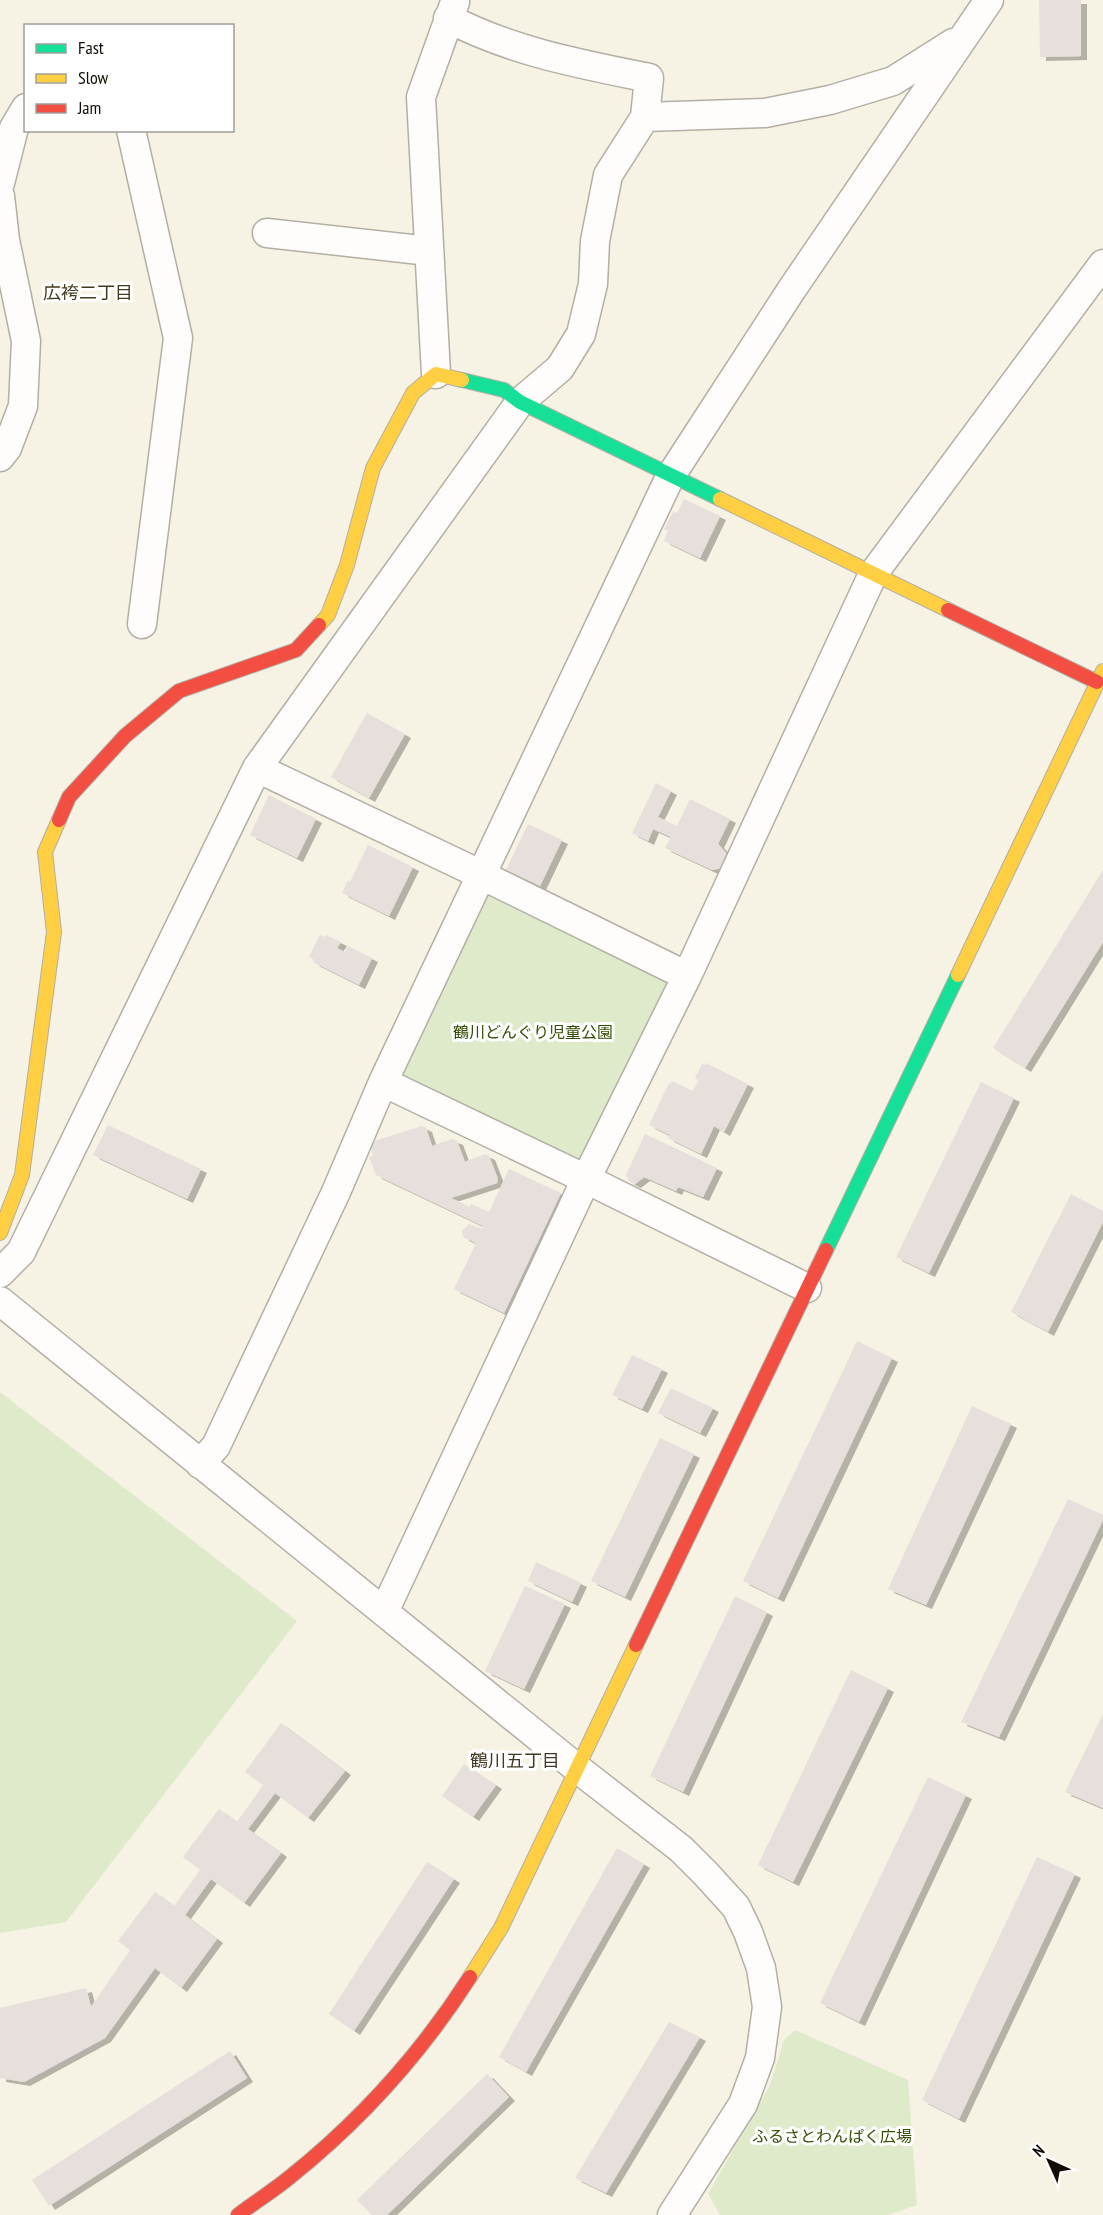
<svg xmlns="http://www.w3.org/2000/svg" width="1103" height="2215" viewBox="0 0 1103 2215" font-family="'PT Sans Narrow','Noto Sans JP',sans-serif">
<style>
.green{fill:#dfeacb}
.building{fill:#e7dfdb;filter:url(#shadow)}
.lines{fill:none;stroke-linecap:round;stroke-linejoin:round}
.street-casing{stroke:#b3afa4;stroke-width:31}
.fast-casing{stroke:#b3afa4;stroke-width:16}
.slow-casing{stroke:#b3afa4;stroke-width:16}
.jam-casing{stroke:#b3afa4;stroke-width:16}
.street{stroke:#fefdfb;stroke-width:28}
.fast{stroke:#16e098;stroke-width:14}
.slow{stroke:#ffcf43;stroke-width:14}
.jam{stroke:#f24e42;stroke-width:14}
.labels{text-anchor:middle;dominant-baseline:central;stroke-width:6;stroke-linejoin:round;paint-order:stroke}
.park-label{font-size:16px;fill:#334e02;stroke:#fff}
.neighbourhood-label{font-size:18px;fill:#43391f;stroke:#fff}
</style>
<defs>
<filter id="shadow"><feDropShadow dx="6" dy="4" stdDeviation="0" flood-color="#0004"/></filter>
</defs>
<rect width="100%" height="100%" fill="#f6f2e4"/>
<path class="green" d="M488,884L676,980L582,1171L390,1083Z
M0,1392L297,1621L66,1922L0,1933Z
M795,2030L908,2080L917,2205L887,2215H720L708,2194L770,2085L784,2040Z"/>
<path class="building" d="M1039,0H1081V56L1040,57Z
M684,499L720,516L700,558L664,541L668,531L664,529L673,512L677,513Z
M367,713L405,734L369,798L331,777Z
M656,783L671,791L658,817L677,826L690,799L730,819L718,844L726,853L727,858L722,868L712,870L665,848L671,837L653,829L648,841L632,833Z
M269,795L316,819L297,858L250,835Z
M528,824L562,840L540,886L506,870Z
M368,845L413,867L389,916L342,893L348,880L350,882Z
M1103,870V942L1025,1068L993,1048Z
M320,935L325,937L326,935L341,942L337,948L345,952L348,946L372,958L359,985L313,962L314,960L309,957Z
M706,1063L748,1084L724,1132L714,1126L701,1154L668,1138L670,1135L649,1125L669,1083L671,1084L672,1081L693,1091L699,1080L695,1078L702,1064L705,1065Z
M981,1082L1014,1098L929,1273L896,1257Z
M108,1125L201,1169L187,1199L93,1155Z
M422,1126L426,1128L432,1146L452,1139L457,1141L465,1162L485,1154L489,1156L498,1179L497,1183L451,1198L470,1207L471,1204L489,1212L509,1169L561,1193L504,1313L454,1289L476,1243L463,1237L462,1231L469,1224L482,1229L483,1226L376,1175L369,1157L373,1156L370,1145L371,1142Z
M645,1134L717,1168L703,1197L678,1187L676,1191L644,1177L635,1184L629,1181L626,1175Z
M1071,1194L1103,1211V1222L1048,1332L1011,1312Z
M857,1341L892,1358L778,1598L743,1581Z
M632,1355L662,1369L642,1409L612,1395Z
M671,1388L713,1408L700,1433L658,1413Z
M972,1406L1011,1424L926,1605L888,1589Z
M660,1438L694,1454L625,1597L591,1581Z
M1068,1499L1103,1515V1520L999,1737L961,1722Z
M536,1562L581,1583L572,1602L528,1581Z
M525,1586L565,1604L524,1689L485,1671Z
M735,1596L767,1612L683,1792L650,1776Z
M851,1670L888,1688L793,1882L758,1865Z
M1103,1714V1808L1065,1792Z
M281,1723L345,1771L308,1818L275,1793L248,1829L281,1853L244,1903L211,1879L185,1915L217,1939L181,1988L155,1968L105,2038L24,2082L0,2078V2008L86,1988L91,2007L130,1950L118,1941L155,1892L174,1906L200,1870L183,1857L219,1809L237,1822L263,1785L245,1772Z
M464,1764L496,1785L473,1817L442,1796Z
M928,1777L966,1795L859,2022L820,2003Z
M617,1848L644,1864L526,2072L499,2057Z
M1037,1857L1075,1874L959,2119L922,2100Z
M427,1862L454,1879L354,2031L329,2014Z
M669,2022L700,2037L606,2193L575,2178Z
M230,2051L247,2078L49,2206L32,2180Z
M487,2074L509,2097L387,2215H372L357,2200Z"/>
<g class="lines">
<defs>
<path id="street" d="M645,117L765,113L830,100L893,81L953,43
M131,130L178,338L142,624
M0,183L14,128L26,108
M0,196L5,240L26,341L23,406L7,448L0,457
M267,233L429,251
M436,374L421,97L455,2
M257,768L463,866L687,976
M383,1082L586,1179L807,1288
M0,1273L21,1252L257,768L520,402L560,368L581,334L593,284L595,241L608,175L645,117L649,78C580,64 510,51 448,18
M0,1301L578,1769L681,1849L706,1874L736,1907L748,1932L761,1968L767,2007L760,2058L743,2104L672,2215
M200,1464L216,1446L336,1192L383,1082L670,477L792,289L989,0
M384,1612L586,1179L687,976L873,574L1103,264"/>
<path id="fast" d="M462,380L504,390L520,402L720,499
M826,1250L958,975"/>
<path id="slow" d="M720,499L948,610
M319,625L328,615L347,565L373,468L413,393L436,374L462,380
M958,975L1103,671
M0,1233L22,1175L54,932L45,852L59,820
M470,1977L501,1928L636,1645"/>
<path id="jam" d="M948,610L1097,682
M59,820L69,797L125,736L179,691L296,650L319,625
M636,1645L826,1250
M238,2215C255,2202 273,2191 290,2177C360,2121 422,2052 470,1977"/>
</defs>
<use href="#street" class="street-casing"/>
<use href="#fast" class="fast-casing"/>
<use href="#slow" class="slow-casing"/>
<use href="#jam" class="jam-casing"/>
<use href="#street" class="street"/>
<use href="#fast" class="fast"/>
<use href="#slow" class="slow"/>
<use href="#jam" class="jam"/>
</g>
<g class="labels">
<g class="park-label">
<text x="533" y="1032">鶴川どんぐり児童公園</text>
<text x="832" y="2136">ふるさとわんぱく広場</text>
</g>
<g class="neighbourhood-label">
<text x="88" y="292">広袴二丁目</text>
<text x="515" y="1760">鶴川五丁目</text>
</g>
</g>
<rect x="24" y="24" width="210" height="108" fill="#ffffff" stroke="#a09e9b" stroke-width="1.5"/>
<rect x="36" y="44" width="30" height="9" fill="#16e098" stroke="#a09e9b" stroke-width="1.5"/>
<text x="78" y="54" font-size="18" fill="#110d04">Fast</text>
<rect x="36" y="74" width="30" height="9" fill="#ffcf43" stroke="#a09e9b" stroke-width="1.5"/>
<text x="78" y="84" font-size="18" fill="#110d04">Slow</text>
<rect x="36" y="104" width="30" height="9" fill="#f24e42" stroke="#a09e9b" stroke-width="1.5"/>
<text x="78" y="114" font-size="18" fill="#110d04">Jam</text>
<g transform="translate(1049 2161) rotate(315)" stroke="#ffffff" stroke-width="4.5" paint-order="stroke">
<path d="M0-4.5L10 22L0 15L-10 22Z" fill="#110d04"/>
<text y="-9" font-size="16" font-weight="bold" text-anchor="middle" fill="#110d04">N</text>
</g>
</svg>
